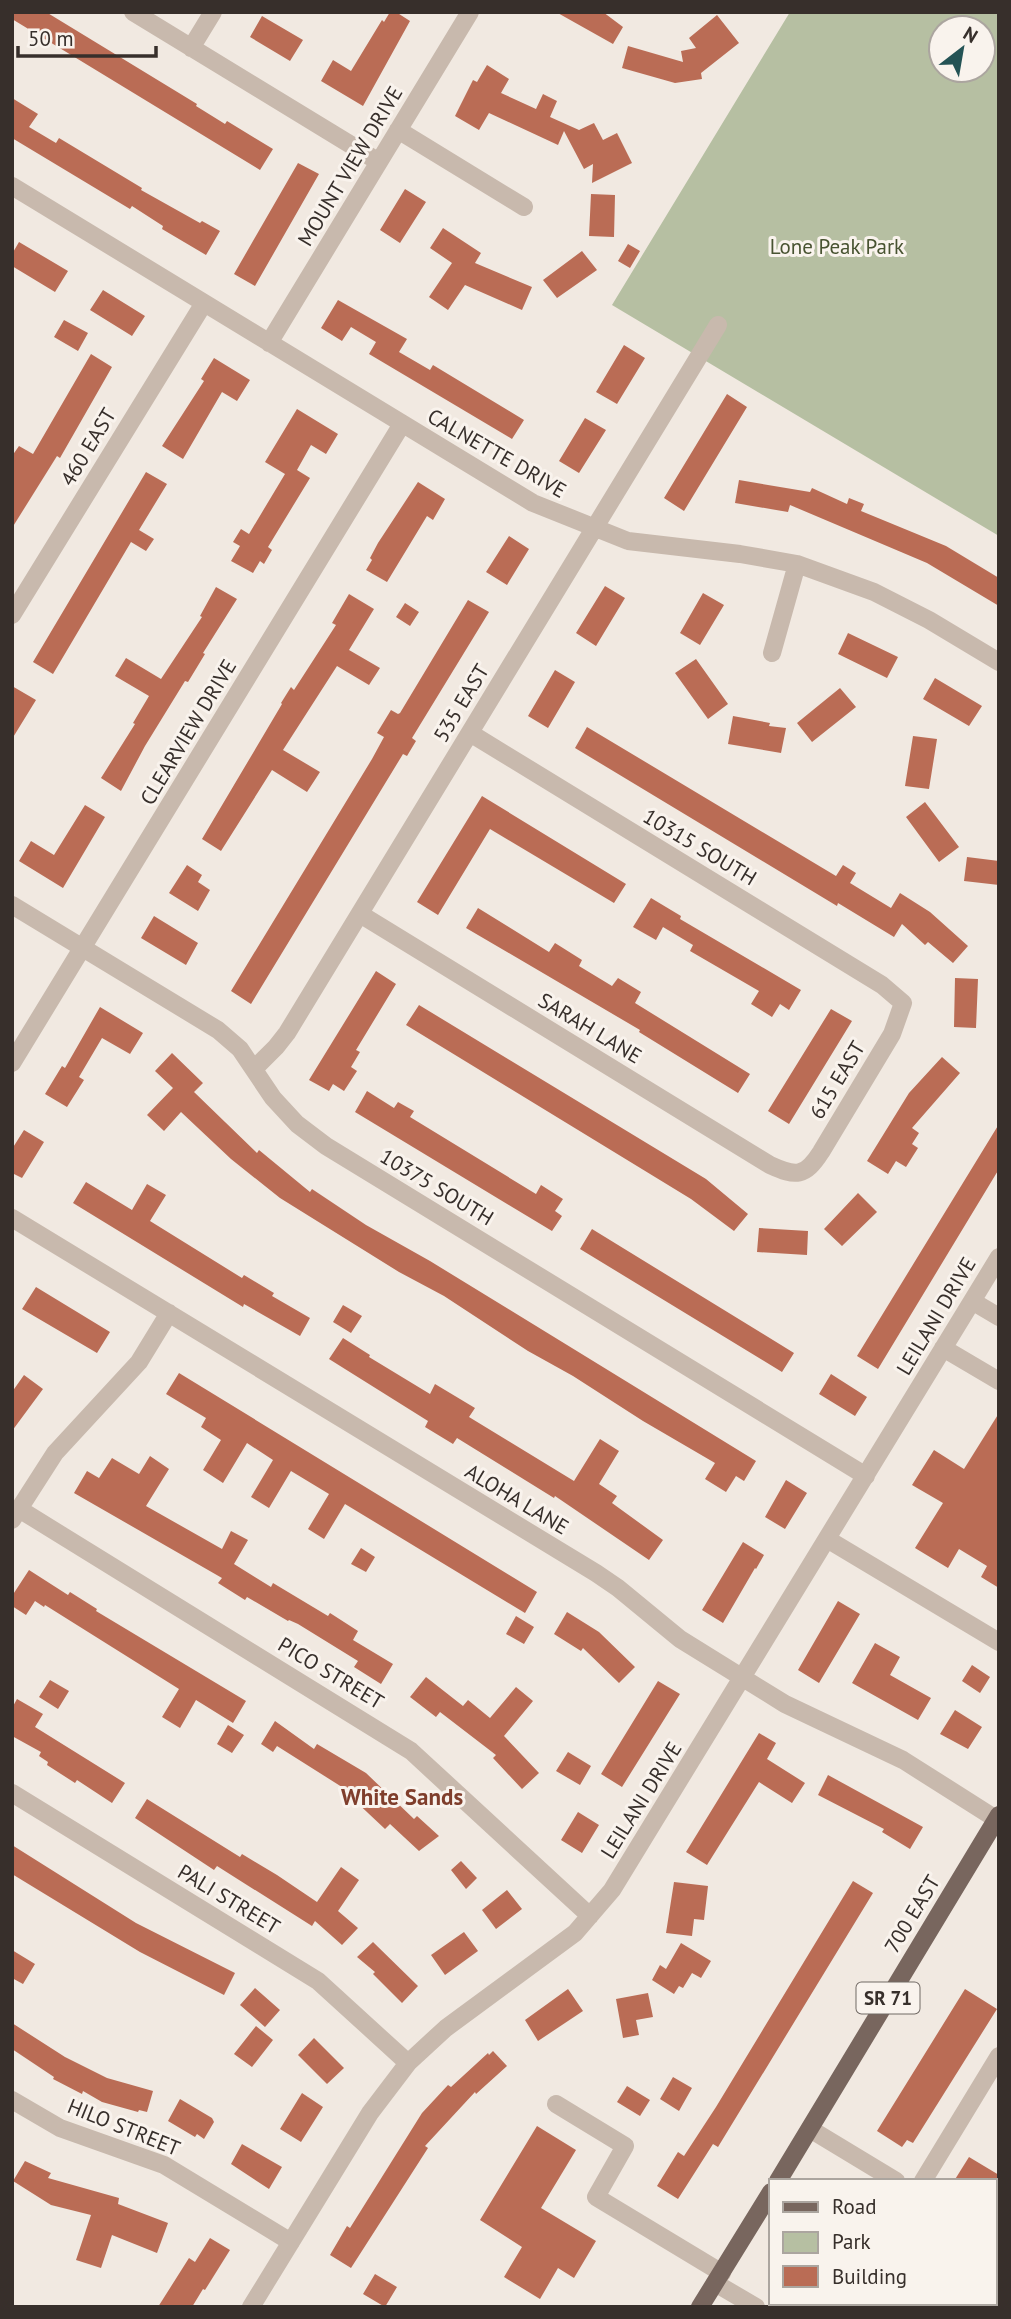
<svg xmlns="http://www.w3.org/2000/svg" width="1011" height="2319" viewBox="0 0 1011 2319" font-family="'PT Sans',sans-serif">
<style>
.green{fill:#b6bfa2;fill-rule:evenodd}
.building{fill:#ba6c55}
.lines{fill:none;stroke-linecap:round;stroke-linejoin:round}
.minor{stroke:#c8b9ad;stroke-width:18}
.major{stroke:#78665e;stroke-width:18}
.labels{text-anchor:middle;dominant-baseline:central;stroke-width:6;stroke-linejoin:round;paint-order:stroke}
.shield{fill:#f9f3ed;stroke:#716a65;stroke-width:2}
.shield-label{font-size:19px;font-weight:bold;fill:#372f2b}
.street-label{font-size:21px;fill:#372f2b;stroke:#f9f3ed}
.park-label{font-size:21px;fill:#485331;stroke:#f9f3ed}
.neighbourhood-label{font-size:23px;font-weight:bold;fill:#7f3e2c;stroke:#f9f3ed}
</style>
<rect width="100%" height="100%" fill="#f1e9e1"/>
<path class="green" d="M790,12H999V536L612,305ZM941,28H983V70H941Z"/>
<path class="building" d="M12,12H46L197,104L196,106L225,124L227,121L273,149L260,170L12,19Z
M390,12H396L410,21L363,106L321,81L333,60L351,71L382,20L384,22Z
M556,12H603L623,27L613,44Z
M717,15L739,43L701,73L702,79L675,83L622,68L628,46L683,62L681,51L696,48L689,38Z
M262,16L303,40L290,61L250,37Z
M487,65L509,79L501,93L536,109L543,94L557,101L550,117L579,130L594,123L603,140L617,133L632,163L592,183L593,164L584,169L564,131L558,145L489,113L479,130L455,116L473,80L477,82Z
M12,98L38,114L29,127L56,143L59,138L142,188L141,190L200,223L202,221L220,231L206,255L162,229L163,226L132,206L130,209L12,138Z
M298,163L319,174L255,286L234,274Z
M405,189L426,202L400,243L380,230Z
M591,194L615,195L614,237L589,236Z
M443,228L481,253L475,263L532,287L522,310L465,285L448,310L429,297L452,263L430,248Z
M19,242L68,271L55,292L12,266V254Z
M628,244L640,251L630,268L618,261Z
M582,251L597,270L557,298L543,280Z
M103,290L145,316L132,336L90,310Z
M338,300L407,339L399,352L430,370L433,365L524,420L512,439L369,354L376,342L351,327L342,341L321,328Z
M64,320L88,333L78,351L54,337Z
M624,345L645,358L617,404L596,392Z
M91,354L112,367L60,458L57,456L12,528V456L19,446L33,454Z
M214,358L250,380L237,401L222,392L183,459L162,446L204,381L201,379Z
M727,394L747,407L684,511L664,498Z
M297,409L338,434L326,454L311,445L297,470L310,478L268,547L272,550L264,564L260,561L253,573L231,561L240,546L233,542L241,529L249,534L285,474L265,462Z
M585,418L606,430L579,473L559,461Z
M146,472L167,484L139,530L154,539L146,551L131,542L53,674L33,662Z
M739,480L810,492L812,488L847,504L849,498L864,504L861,511L946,546L999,578V606L927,563L790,505L788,512L735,503Z
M418,482L445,499L433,520L427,516L387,582L366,570L372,560L370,558L378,543Z
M509,536L529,549L507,585L486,572Z
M605,586L625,598L596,646L576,633Z
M216,587L237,599L203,653L205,654L188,682L185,681L145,746L121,791L101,778L135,724L133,723L149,696L115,676L126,658L161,679L202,617L200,616Z
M703,593L724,605L700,645L680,633Z
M349,594L374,609L349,650L380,668L369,685L337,666L283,750L320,772L307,792L272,770L221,851L202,839L282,704L281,703L291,687L294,690L336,625L332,623Z
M468,600L489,612L412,738L416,741L407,756L403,754L251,1004L231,991L372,759L384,737L377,733L391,710L398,714L400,713Z
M405,603L419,612L410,626L396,617Z
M848,633L898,657L887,678L838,654Z
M696,659L728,704L708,719L675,673Z
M555,670L575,682L548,728L528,716Z
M935,678L982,706L969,726L923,699Z
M12,686L36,700L12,739Z
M840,688L856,707L812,742L797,723Z
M733,716L770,723L769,726L786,728L781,753L728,744Z
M587,727L836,876L843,865L856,873L850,883L891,908L900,893L930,912L968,946L953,963L928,942L925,945L902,924L894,937L838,903L837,906L575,748Z
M913,736L937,739L929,789L905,786Z
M482,796L626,884L614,903L490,829L438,915L417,902Z
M925,802L959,847L939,862L906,817Z
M85,805L105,817L63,888L19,861L31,841L54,855Z
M967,857L999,861V885L964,881Z
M187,865L202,875L198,882L210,890L198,911L169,893Z
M651,898L681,916L680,919L801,990L789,1010L780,1004L772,1017L751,1004L759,991L690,951L693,945L663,927L656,940L633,927Z
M478,908L549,952L555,943L582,960L579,966L612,986L618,978L641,992L635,1003L750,1074L738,1093L639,1032L640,1030L466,928Z
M154,916L198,943L186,965L141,938Z
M376,971L396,984L356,1050L360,1052L351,1067L357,1071L344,1091L333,1084L329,1091L309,1080Z
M955,978L978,979L976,1028L954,1027Z
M419,1005L706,1179L748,1214L734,1231L691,1199L406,1025Z
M100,1007L143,1033L130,1054L102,1038L79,1077L84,1080L67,1107L45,1094L62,1066L65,1068Z
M831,1009L852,1021L789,1124L768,1111Z
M172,1053L203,1083L194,1092L257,1153L259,1150L310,1192L312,1189L366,1225L430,1261L756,1461L744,1481L736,1476L726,1492L705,1479L715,1463L643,1421L573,1376L528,1351L444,1296L399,1272L280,1198L231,1159L181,1112L164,1131L147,1115L173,1088L155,1071Z
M942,1057L960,1073L912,1128L919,1133L912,1144L918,1148L906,1167L896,1161L888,1174L867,1161L909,1093Z
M367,1091L394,1108L398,1102L414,1111L410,1117L536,1194L541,1185L563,1199L555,1211L562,1216L552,1231L355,1112Z
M999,1124V1169L878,1369L857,1356Z
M24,1130L44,1142L22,1178L12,1173V1149Z
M86,1182L132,1210L147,1184L166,1195L150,1221L242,1278L244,1275L274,1293L272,1296L310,1318L300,1336L244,1304L243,1307L73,1203Z
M858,1193L877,1212L842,1246L824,1229Z
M759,1228L808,1231L807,1255L757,1252Z
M592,1229L794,1353L782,1372L580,1249Z
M36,1287L110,1332L97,1353L22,1309Z
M343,1305L362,1316L351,1333L333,1322Z
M343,1338L370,1355L369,1357L430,1394L435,1384L475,1408L469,1417L574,1481L600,1439L619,1451L599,1484L617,1496L612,1503L663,1540L649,1560L555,1496L554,1498L457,1438L453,1444L425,1427L428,1421L329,1359Z
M179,1373L537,1592L525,1613L345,1504L324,1539L308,1529L329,1494L291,1471L269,1508L251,1497L273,1460L247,1443L223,1483L203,1470L221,1440L201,1427L206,1418L166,1394Z
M831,1374L867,1397L855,1416L819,1394Z
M24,1375L43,1389L12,1431V1392Z
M999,1413V1588L981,1577L987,1566L959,1549L948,1568L915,1548L943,1503L912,1485L934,1450L964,1469Z
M150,1456L169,1469L146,1506L222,1549L231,1531L248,1540L234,1564L271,1587L273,1583L328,1616L330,1613L358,1631L353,1640L393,1664L381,1684L354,1667L358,1661L298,1624L289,1620L288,1621L247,1597L245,1600L218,1583L222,1578L74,1493L87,1471L99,1478L112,1458L139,1474Z
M786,1480L807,1493L785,1529L765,1517Z
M743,1542L764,1555L756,1569L755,1568L723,1623L702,1610Z
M361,1548L375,1557L366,1572L351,1564Z
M29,1570L68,1595L70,1592L97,1609L96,1611L246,1701L233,1723L196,1700L180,1728L162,1717L179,1689L45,1605L44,1607L35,1601L26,1615L12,1606V1596Z
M838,1601L860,1614L819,1683L798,1670Z
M567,1612L599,1632L635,1667L619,1683L583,1648L581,1651L554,1634Z
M516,1616L534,1627L524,1644L506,1634Z
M875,1643L900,1657L890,1675L931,1698L918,1720L852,1683Z
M972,1665L990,1677L980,1693L962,1681Z
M426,1677L463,1706L468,1700L490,1718L516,1687L533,1701L504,1736L539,1773L522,1789L493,1758L496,1755L440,1712L436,1717L410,1697Z
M50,1680L69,1691L58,1709L39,1697Z
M658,1681L680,1694L622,1787L601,1774Z
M17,1699L43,1714L35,1727L125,1783L112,1803L77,1780L75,1783L47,1765L48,1762L39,1756L41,1752L12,1736V1708Z
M955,1710L982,1727L968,1749L940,1734Z
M275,1721L314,1749L317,1744L366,1773L414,1819L417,1816L439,1836L419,1851L390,1824L385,1829L351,1797L353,1794L277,1746L273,1752L261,1744Z
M228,1725L244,1735L232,1753L217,1744Z
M759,1733L776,1743L767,1759L805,1783L792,1803L759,1782L707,1865L686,1852Z
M568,1752L591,1766L580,1785L556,1771Z
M828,1775L923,1827L910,1849L882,1832L884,1829L818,1795Z
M147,1799L240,1857L242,1854L277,1875L317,1902L341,1867L359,1880L338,1911L358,1928L342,1945L315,1921L312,1926L217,1866L214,1870L135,1818Z
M578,1812L599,1825L582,1853L561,1840Z
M12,1845L136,1923L235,1973L224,1995L140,1952L12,1874Z
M461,1861L477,1878L466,1889L451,1870Z
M853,1881L873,1893L718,2147L713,2144L678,2199L657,2186L678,2152L684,2156L716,2107Z
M674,1882L708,1886L704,1920L694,1919L692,1936L666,1933Z
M507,1890L522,1909L496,1929L482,1910Z
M464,1932L478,1951L445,1975L431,1955Z
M373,1942L418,1986L402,2003L373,1974L375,1972L357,1957Z
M681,1943L711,1961L701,1978L692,1973L683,1988L679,1986L674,1994L652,1980L660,1965L666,1969Z
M12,1950L35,1964L23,1984L12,1978Z
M255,1988L280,2010L265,2027L240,2005Z
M568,1989L583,2011L538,2041L525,2020Z
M965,1989L997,2009L913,2143L907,2140L902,2147L877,2131Z
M648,1993L653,2017L636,2020L639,2035L623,2038L616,1999Z
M12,2023L65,2057L107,2078L153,2091L147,2112L139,2110L138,2112L102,2102L83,2091L82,2094L53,2079L54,2077L12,2049Z
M256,2026L273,2040L252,2067L234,2054Z
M314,2038L344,2068L327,2084L298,2055Z
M493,2051L507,2066L476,2094L475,2092L425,2146L428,2148L351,2268L330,2255L347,2226L350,2228L422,2113L448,2085L451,2087L488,2053L489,2055Z
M673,2077L692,2088L679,2111L660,2099Z
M627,2086L650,2100L640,2116L617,2102Z
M302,2093L323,2107L301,2142L280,2129Z
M180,2099L212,2118L214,2122L204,2139L197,2134L195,2137L168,2121Z
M537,2126L576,2150L541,2208L596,2241L574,2278L558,2268L540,2299L504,2277L522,2247L480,2220Z
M242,2144L282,2167L269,2189L231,2164Z
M969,2157L999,2175V2181H954Z
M25,2161L51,2173L48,2178L119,2198L118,2204L168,2223L157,2253L112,2235L101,2268L76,2260L91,2215L51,2205L13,2181Z
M210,2238L230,2250L205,2290L203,2289L192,2307H158L189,2258L195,2262Z
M375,2274L397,2287L385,2307L363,2294Z"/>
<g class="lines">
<path class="minor" d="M133,12L379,162
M191,48L213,12
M398,130L524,207
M12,186L533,503L628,541L740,554L797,564L874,592L929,620L999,662
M269,343L470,12
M12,615L204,303
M772,653L797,564
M12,905L218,1030L240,1049L273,1098L297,1124L326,1146L866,1476
M360,914L770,1165C796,1177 805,1177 821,1152L892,1034L903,1003L882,985L470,733
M12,1063L402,424
M254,1069L276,1047L287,1033L718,325
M12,1218L596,1573L618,1588L680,1639L785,1704L903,1760L996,1819
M972,1301L999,1317
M943,1348L999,1381
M19,1509L411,1751L590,1916
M12,1520L55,1453L139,1362L169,1313
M827,1539L999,1642
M12,1793L318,1981L408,2063
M12,2100L60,2128L164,2165L291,2242
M556,2104L625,2146L596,2197L722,2273
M810,2129L896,2181
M923,2181L999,2056
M995,2248L999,2250
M715,2283L756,2307
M251,2307L370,2113L408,2063L446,2028L575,1933L612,1890L999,1257"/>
<path class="major" d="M778,2181L999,1815
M700,2307L771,2192"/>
</g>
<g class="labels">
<rect class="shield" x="856.5" y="1982.5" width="63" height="31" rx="5"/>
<g class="shield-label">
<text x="888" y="1998">SR 71</text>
</g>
<g class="street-label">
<text transform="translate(350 166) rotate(-59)">MOUNT VIEW DRIVE</text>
<text transform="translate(88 447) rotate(-59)">460 EAST</text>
<text transform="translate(497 453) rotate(30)">CALNETTE DRIVE</text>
<text transform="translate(461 703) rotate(-59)">535 EAST</text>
<text transform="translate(188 732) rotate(-59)">CLEARVIEW DRIVE</text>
<text transform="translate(700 847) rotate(31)">10315 SOUTH</text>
<text transform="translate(590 1028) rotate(31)">SARAH LANE</text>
<text transform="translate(837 1080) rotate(-59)">615 EAST</text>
<text transform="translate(437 1187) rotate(31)">10375 SOUTH</text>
<text transform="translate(936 1316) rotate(-59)">LEILANI DRIVE</text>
<text transform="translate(517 1499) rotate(31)">ALOHA LANE</text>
<text transform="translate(331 1673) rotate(31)">PICO STREET</text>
<text transform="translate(641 1800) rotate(-58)">LEILANI DRIVE</text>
<text transform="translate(229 1899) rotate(31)">PALI STREET</text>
<text transform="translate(912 1914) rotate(-59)">700 EAST</text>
<text transform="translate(124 2127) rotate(22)">HILO STREET</text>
</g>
<g class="park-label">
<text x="837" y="246">Lone Peak Park</text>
</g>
<g class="neighbourhood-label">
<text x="402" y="1796">White Sands</text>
</g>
</g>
<rect width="1011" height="2319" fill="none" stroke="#372f2b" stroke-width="28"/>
<rect x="769" y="2179" width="228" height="126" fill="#f9f3ed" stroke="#aba59f" stroke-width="2"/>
<rect x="783" y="2202" width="35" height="10" fill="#78665e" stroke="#aba59f" stroke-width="2"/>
<text x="832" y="2214" font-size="21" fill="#372f2b">Road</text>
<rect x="783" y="2232" width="35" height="21" fill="#b6bfa2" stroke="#aba59f" stroke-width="2"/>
<text x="832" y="2249" font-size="21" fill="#372f2b">Park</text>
<rect x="783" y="2266" width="35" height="21" fill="#ba6c55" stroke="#aba59f" stroke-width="2"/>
<text x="832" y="2284" font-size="21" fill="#372f2b">Building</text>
<g transform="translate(962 49) rotate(31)"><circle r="33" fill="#f9f3ed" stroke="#aba59f" stroke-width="2"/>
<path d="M0-5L12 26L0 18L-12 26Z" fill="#245355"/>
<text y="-10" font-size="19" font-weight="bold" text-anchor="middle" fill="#372f2b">N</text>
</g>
<path d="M18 46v10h138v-10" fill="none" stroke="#372f2b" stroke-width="3.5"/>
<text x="28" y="46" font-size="21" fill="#372f2b" stroke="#f9f3ed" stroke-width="5" paint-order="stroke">50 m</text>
</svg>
